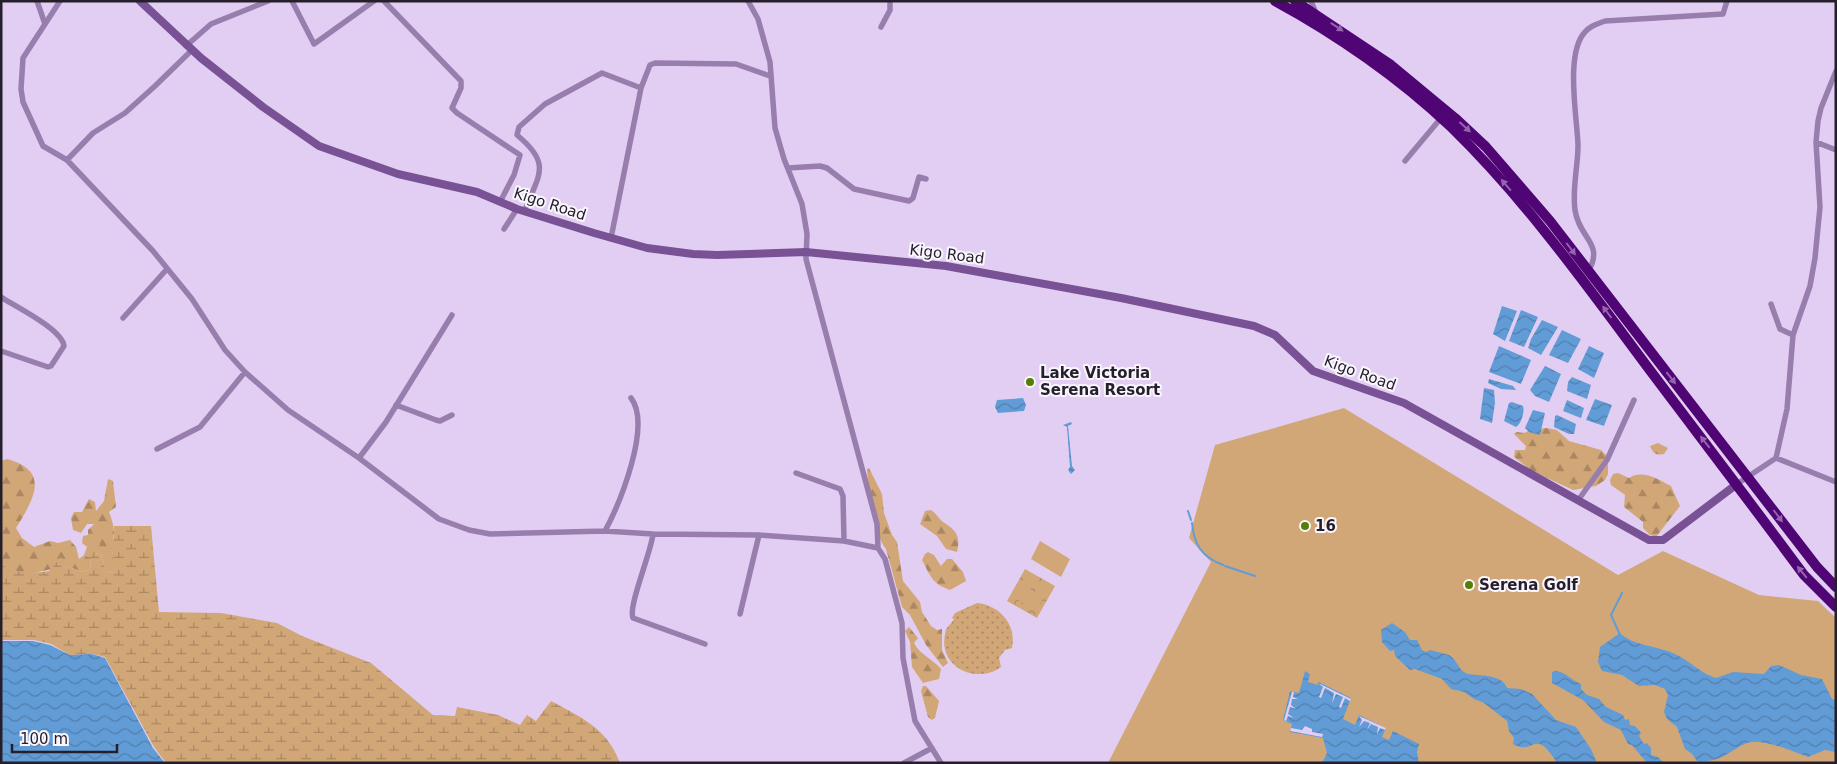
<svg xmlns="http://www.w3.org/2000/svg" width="1837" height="764" viewBox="0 0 1837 764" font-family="'DejaVu Sans',sans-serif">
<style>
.grass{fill:url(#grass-dots)}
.forest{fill:url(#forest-firs)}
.wetland{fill:url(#wetland-marsh)}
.park{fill:url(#park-crowns)}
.pitch{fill:#d2a777}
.water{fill:url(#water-waves)}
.pier{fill:#e2cef3}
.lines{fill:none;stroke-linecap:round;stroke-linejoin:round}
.stream{stroke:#629cd6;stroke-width:2}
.street{stroke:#987ead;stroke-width:5.5}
.secondary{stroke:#795296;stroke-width:8}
.highway{stroke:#500575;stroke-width:10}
.oneway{fill:#9465ac}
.poi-dot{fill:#547f03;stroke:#faf6fe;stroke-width:2}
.labels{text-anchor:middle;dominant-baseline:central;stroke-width:4;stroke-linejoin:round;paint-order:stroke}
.street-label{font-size:15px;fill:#251e2b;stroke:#faf6fe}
.poi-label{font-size:15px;font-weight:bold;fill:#251e2b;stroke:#faf6fe;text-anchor:start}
</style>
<defs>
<pattern id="grass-dots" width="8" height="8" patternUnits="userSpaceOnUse" patternTransform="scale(1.25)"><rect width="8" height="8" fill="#d2a777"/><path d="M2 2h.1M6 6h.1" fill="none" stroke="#aa8762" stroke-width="1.8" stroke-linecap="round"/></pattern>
<pattern id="forest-firs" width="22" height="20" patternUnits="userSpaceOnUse" patternTransform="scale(1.25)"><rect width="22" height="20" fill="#d2a777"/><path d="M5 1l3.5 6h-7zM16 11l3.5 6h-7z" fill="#aa8762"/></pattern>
<pattern id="wetland-marsh" width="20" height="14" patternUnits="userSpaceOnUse" patternTransform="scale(1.25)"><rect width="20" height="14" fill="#d2a777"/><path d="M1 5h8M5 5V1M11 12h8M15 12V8" fill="none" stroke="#aa8762"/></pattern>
<pattern id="park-crowns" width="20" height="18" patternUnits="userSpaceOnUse" patternTransform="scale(1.25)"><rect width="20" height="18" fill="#d2a777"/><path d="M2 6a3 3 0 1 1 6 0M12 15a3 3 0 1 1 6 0" fill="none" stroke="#aa8762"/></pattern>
<pattern id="water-waves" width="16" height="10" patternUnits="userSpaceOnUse" patternTransform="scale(1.25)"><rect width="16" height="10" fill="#629cd6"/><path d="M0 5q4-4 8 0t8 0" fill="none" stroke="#517fae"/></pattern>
</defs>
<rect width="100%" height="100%" fill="#e2cef3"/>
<path class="grass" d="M977,603C1000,605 1017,625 1012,648L1005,650L999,658L1001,667C976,685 938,667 945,634C946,626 950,626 954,619L952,618L955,613Z"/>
<path class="forest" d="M1546,428L1557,430L1569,441L1601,450L1606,455L1608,463V474L1605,480L1596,486L1573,490L1532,471L1514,457L1515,450H1525L1526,446L1514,434L1517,432L1524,433L1530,430Z
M1658,443L1668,448L1664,454C1656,456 1653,453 1650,446Z
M7,459C51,471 34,499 16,528L22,538L34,547L50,541L58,543L70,540L76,547L79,559L84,555L91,558L90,569L83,572L66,566L29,574L11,570L1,564V461Z
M869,468L882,494L884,513L892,535L897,542L903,581L920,602L922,612L931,626L937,630L942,629V650L948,663L943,667L926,645L910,615L902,607L886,549C873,533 868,490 867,469Z
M1618,473L1629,478C1641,469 1659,479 1671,486L1680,506L1656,537L1650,535L1643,528V522L1624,507L1625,495L1611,485L1610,480L1613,474Z
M108,479L113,481L116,507L109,512C114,525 116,533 111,546L113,554V573L106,571L101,555L96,553V546L92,544L87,547L82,543L83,536L88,535V530L94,524H87L81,533L73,530L71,518L74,512H82L89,499L95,502L96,511L104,501Z
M931,510C936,513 939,519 943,522C956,530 961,536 957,552L946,549L937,536L920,524L925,511Z
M928,552L934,555L941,566L947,559H952L963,572L966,581L950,590C932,584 930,575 922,560L925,554Z
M909,627L918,638L914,643C920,655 933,659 941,669L939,679L923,683L912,667L910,642L905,631Z
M923,686H926L939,701L935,718L932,720L928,717L921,691Z"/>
<path class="wetland" d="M114,526H151L159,612L221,613L277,623L302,636L371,663L433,715L455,716L457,707L498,715L520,725L527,715L536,721L551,701C582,718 607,728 620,763H166L154,747L105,657L92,654L70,655L51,644L34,640H1V564C17,574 31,574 49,571L61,557L66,566L83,572L90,569L91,558L84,555L87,547L95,541L101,545L96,546V553L101,555L106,571L113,573V554L110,546L114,537Z"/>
<path class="park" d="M1025,569L1055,586L1037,618L1007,601Z"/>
<path class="pitch" d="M1344,408L1618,575L1663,551L1759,595L1818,601L1836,618V763H1108L1211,562L1189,538L1215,445Z
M1040,541L1070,559L1061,577L1031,559Z
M1025,576L1035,582L1023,603L1013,597Z
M1039,584L1048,589L1036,611L1027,605Z"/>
<path class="water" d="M1502,306L1517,311L1505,341L1493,334Z
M1521,310L1538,317L1524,347L1509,341Z
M1542,320L1558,327L1541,355L1528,348L1531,339Z
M1562,330L1581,339L1568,363L1549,355Z
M1499,346L1531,360L1521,384L1489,372Z
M1589,346L1604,353L1594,378L1578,369Z
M1545,366L1561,374L1549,402L1535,396L1530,390Z
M1572,377L1591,385L1587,399L1567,391L1568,382Z
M1489,379L1513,386L1516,390L1501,389L1488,383Z
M1484,388L1494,390L1495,403L1492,423L1480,419Z
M1023,398L1026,405L1024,411L998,413L995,407L997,400Z
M1595,399L1612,405L1604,426L1586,420Z
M1567,400L1584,408L1581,418L1563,411Z
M1512,402L1523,406C1525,412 1521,424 1516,427L1504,421L1509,403Z
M1533,410L1545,413L1540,435L1529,432L1525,428Z
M1557,415L1576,424L1574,434H1569L1554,427L1555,416Z
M1071,422L1072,424L1068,426L1072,466L1075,470L1071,474L1068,470L1070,467L1067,427L1063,425Z
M1392,623L1405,632L1410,640H1417L1422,650L1426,652L1430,650C1436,652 1443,653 1449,655C1458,660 1458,671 1468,674C1479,676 1503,674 1507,688L1521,689L1532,694L1556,720L1576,727L1591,749L1597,763H1557C1534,725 1534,757 1513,744L1514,738L1509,731L1507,721L1484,703L1474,699L1464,692L1451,689L1442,679L1415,669L1410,670L1395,656L1394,650L1390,651L1382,642L1381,630Z
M1620,633C1633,646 1659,646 1675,654C1690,661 1700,673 1716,678L1733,672L1764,674L1771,666L1779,665L1801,675L1822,679L1832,699L1836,700V752L1825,750L1808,757C1794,752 1767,740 1752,742C1735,744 1725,764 1697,761L1692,754L1685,749L1677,727L1667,719L1664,712L1668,695L1665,689L1655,685L1639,686L1622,675L1602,671L1598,662L1600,647Z
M1,641H33L50,645L70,655L92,654L105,658L153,748L165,763H1Z
M1305,671L1310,674L1308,682L1317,685L1319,682L1351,698L1343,719L1355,725L1359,715L1386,728L1382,737L1389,740L1393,731L1419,744L1417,752L1419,763H1322L1327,753L1323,738L1290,732L1292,724L1283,720L1290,691L1299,693Z
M1556,671C1566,672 1572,681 1581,684V689L1587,695L1599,699L1606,707L1623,715L1625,720L1629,719L1630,725L1635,726L1641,733L1639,736L1644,744L1647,743L1651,748V755L1658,757L1664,763H1647L1632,745L1628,744L1621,730L1604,722L1583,700L1552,683V672Z"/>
<path class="pier" d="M1318,683L1351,699L1350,701L1345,698L1341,708L1339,707L1343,697L1336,694L1332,703L1334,693L1325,688L1321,698L1319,697L1323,687Z
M1292,692H1294L1293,697L1298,699H1292L1291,705L1296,709L1290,707L1288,714L1294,718L1288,716L1286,721L1284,720Z
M1359,716L1386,728L1385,730L1380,728L1377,735L1378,727L1371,724L1367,730L1370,723L1364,721L1359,727L1362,720Z
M1305,726L1312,729V732L1323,734L1322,737L1290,731L1291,728L1302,730Z"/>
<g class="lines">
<path class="stream" d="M1188,511L1191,520
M1192,523C1194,545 1202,557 1223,565
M1225,566L1255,576
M1620,635L1611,615L1622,593"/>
<path class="street" d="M37,1L45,24
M60,1L23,58L21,89L23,102L43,146L67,160
M292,1L314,44L374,1
M384,1L461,81V88L452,108L457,113L520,155L514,175L500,202
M748,1L758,19L770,62L775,128L784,159L802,204L807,234L806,259L877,524L878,548
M1311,1L1316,13
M881,27L890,10V1
M186,46L211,24L268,1
M192,50L155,86L125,113L93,133L67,160L153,251L192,299L225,350L245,372L288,410L359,458L439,519L469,530L490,534L605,531L653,534L759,535L844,541L878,548L885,559L902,623L903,658L915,721L941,763
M1816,142L1836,150
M1405,161L1441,118
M788,168L820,166L827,168L854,189L909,201L913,198L919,177L926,179
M525,210C539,174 552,164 517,135L519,127L545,104L602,73L641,88
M504,229L517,209
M611,238L641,88L650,65L655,63L736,64L770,76
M1588,272C1605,243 1579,239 1575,210C1572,188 1578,167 1578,145C1577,117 1565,53 1585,32C1590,26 1597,24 1605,21L1723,14L1727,1
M1,297C16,307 62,329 64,346L51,366L48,367L1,351
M1771,304L1780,329L1793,335
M123,318L167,269
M396,405L436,420L440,421L452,415
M157,449L200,427L245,372
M359,458L386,422L452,315
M1776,458L1836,482
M796,473L840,489L843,496L844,541
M1737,484L1776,458L1787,409L1793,335L1810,286L1815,258L1820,207L1816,142L1818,121L1821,108L1836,71
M1579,499L1607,460L1634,400
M605,531C620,503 652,425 631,398
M653,534C651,553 628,606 633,618L705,644
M740,614L759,535
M904,763L932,748"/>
<path class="secondary" d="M140,1L201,58L263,107L319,146L398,174L477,192L517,209L594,233L647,248L693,254L717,255L806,252L946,266L1121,298L1254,326L1275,335L1313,371L1404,403L1649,540H1663L1737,484"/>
<path class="highway" d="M1275,1C1336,34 1401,79 1451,127C1526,200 1587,286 1649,369C1701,438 1753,506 1804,575L1836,607
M1295,1L1391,65L1455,118L1486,147L1550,221L1817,567L1836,587"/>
</g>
<defs><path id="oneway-solid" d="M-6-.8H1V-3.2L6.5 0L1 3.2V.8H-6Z" transform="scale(1.25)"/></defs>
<g class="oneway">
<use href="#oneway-solid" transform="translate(1337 27) rotate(33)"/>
<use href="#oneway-solid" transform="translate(1465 127) rotate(42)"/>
<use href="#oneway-solid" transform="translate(1506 185) rotate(-131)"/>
<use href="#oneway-solid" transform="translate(1571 249) rotate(53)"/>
<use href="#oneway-solid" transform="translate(1607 312) rotate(-127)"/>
<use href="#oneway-solid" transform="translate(1671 378) rotate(52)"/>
<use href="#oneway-solid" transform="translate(1705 442) rotate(-128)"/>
<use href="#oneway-solid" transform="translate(1778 516) rotate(53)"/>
<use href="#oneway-solid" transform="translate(1802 572) rotate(-129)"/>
</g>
<g class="poi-dot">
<circle cx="1030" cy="382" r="5"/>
<circle cx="1305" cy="526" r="5"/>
<circle cx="1469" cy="585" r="5"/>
</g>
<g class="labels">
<g class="street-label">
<text transform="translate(550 204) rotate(18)">Kigo Road</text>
<text transform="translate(947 254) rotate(7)">Kigo Road</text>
<text transform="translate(1360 373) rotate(20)">Kigo Road</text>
</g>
<g class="poi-label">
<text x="1040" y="373">Lake Victoria<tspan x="1040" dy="17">Serena Resort</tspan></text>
<text x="1315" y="526">16</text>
<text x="1479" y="585">Serena Golf</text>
</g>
</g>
<rect width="1837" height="764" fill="none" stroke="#251e2b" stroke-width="5"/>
<path d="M12 744v8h105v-8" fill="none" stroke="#251e2b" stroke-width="2.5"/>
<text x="20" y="744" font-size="15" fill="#251e2b" stroke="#faf6fe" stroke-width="4" paint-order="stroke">100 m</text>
</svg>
